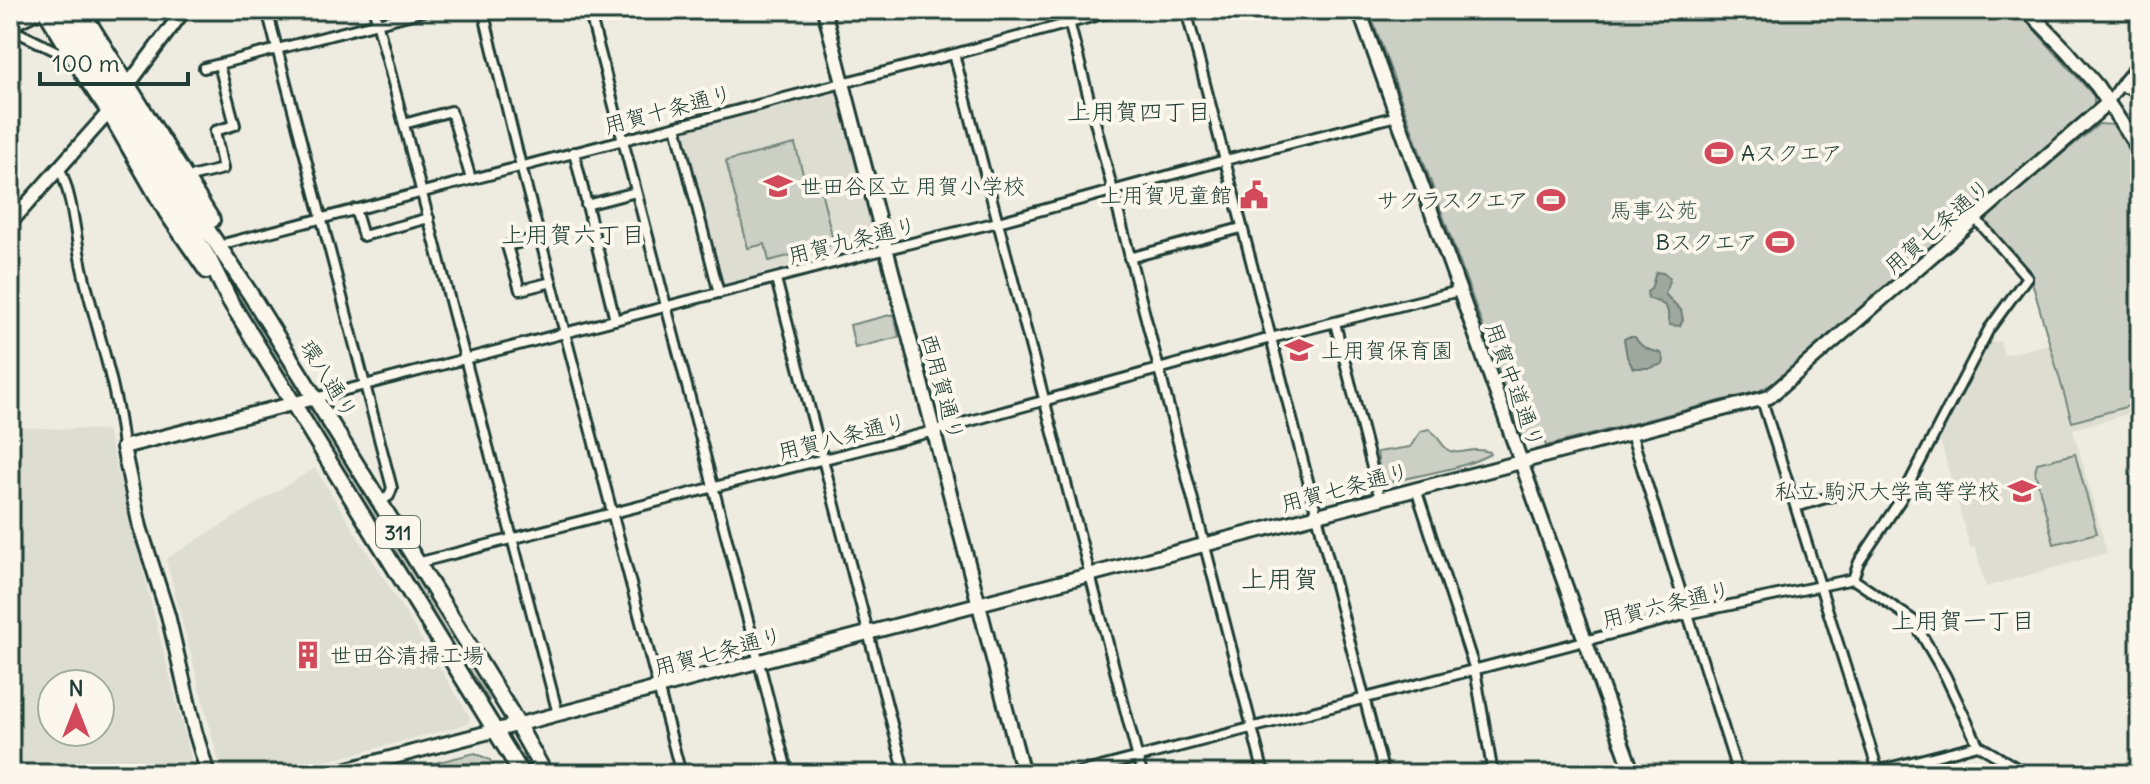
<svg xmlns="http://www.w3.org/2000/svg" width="2150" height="784" viewBox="0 0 2150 784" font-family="Delius,'Klee One',sans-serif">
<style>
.built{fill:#ddddd2;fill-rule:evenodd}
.green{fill:#cbcfc4;stroke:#75867c;stroke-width:2}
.water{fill:#9fa89f;stroke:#6c7d74;stroke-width:2}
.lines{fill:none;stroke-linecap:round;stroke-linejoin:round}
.street-casing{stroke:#1f3d34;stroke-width:14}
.secondary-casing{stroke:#1f3d34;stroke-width:18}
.primary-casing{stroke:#1f3d34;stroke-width:20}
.street{stroke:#fbf7ec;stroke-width:8}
.secondary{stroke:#fbf7ec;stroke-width:12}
.primary{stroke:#fbf7ec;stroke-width:14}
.labels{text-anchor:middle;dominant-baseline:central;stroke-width:8;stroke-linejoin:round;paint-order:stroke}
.shield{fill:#fbf7ec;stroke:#61756b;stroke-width:2}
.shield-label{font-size:20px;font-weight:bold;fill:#1f3d34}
.street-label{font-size:22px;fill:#1f3d34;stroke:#fbf7ec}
.poi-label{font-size:22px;fill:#1f3d34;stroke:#fbf7ec;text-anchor:start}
.park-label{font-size:22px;fill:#415a51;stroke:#fbf7ec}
.neighbourhood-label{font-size:24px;fill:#1f3d34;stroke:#fbf7ec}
.quarter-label{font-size:26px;fill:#1f3d34;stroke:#fbf7ec}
</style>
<rect width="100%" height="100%" fill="#eeece1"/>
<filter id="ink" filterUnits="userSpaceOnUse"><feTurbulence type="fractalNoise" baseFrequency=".0125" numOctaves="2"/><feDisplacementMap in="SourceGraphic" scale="16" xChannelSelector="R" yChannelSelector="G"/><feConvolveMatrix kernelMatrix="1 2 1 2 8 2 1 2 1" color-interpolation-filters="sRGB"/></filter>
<g filter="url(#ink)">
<path class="built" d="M837,91L874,240L871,244L724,284L720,283L683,133L685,129Z
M1988,339L1993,343L2000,341L2004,355L2049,344L2071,423L2140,404V411L2073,429L2107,553L1986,587L1975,547H1970L1939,436Z
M10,427L107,430L195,774H10ZM52,684H100V732H52Z
M315,468L470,717L468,724L278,774H222L166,559Z"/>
<path class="green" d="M1369,10H2017L2094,96V105L1776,382L1759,391L1546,446L1541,432L1523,438Z
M2099,124L2113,125L2140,166V403L2072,422L2030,275L1982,219Z
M795,144L805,181L818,178L834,244L769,261L765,244L748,248L726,161Z
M234,281L300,387L299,391L293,390L229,286Z
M894,314L899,337L855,348L850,325Z
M312,409L315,411L452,632L468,667L489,700L487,701L309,414V410Z
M1429,429C1438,435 1440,444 1448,450C1456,455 1466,450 1476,450C1479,450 1487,451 1490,452V454C1459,471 1422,473 1389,483L1380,474L1377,452L1410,447L1421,431Z
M2075,454L2097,533L2054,544L2035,472L2037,463Z
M475,753L490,760L498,774H390Z"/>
<path class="water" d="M1656,272L1663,273L1670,278L1665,294L1681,310L1683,320L1680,326L1670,325C1666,316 1669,325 1668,314C1668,303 1657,302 1648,298L1647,292L1651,289Z
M1628,337H1635C1642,349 1649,350 1661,353L1664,360L1663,364L1650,368H1633L1627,357L1624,339Z"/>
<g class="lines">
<defs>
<path id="street" d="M267,10L392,488L389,496L379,502
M374,10L558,714
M483,10L521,166L681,774
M589,10L788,774
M1066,10L1264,774
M1186,10L1384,774
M13,30L66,56
M954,54L1142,774
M204,68L428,10
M2120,87L2140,91
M2108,103L2124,80L2140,61
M404,124L451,111L471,179
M676,126L719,293
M574,152L615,320
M60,169C74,201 75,238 83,272C97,331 117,387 123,447
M186,178L223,169L215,131L235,125L219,65
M586,205L636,192
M355,209L363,236L429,218
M540,237L507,246L520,290L552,282
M227,243L954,54L1118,10
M1129,258L1241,228
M776,279L905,774
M1335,323L1380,499
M315,398L887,249L998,222L1218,162L1397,116
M1762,400L1878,771
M1631,433L1738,774
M1416,489L1475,670L1493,774
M1796,507L1842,493
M417,563L934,431L1271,338L1459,291
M1853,579L1913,620L1945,675L1978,745L2027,774
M1074,774L1688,614L1853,579L1859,562L1901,499L1989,329L2027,277L1976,219
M1865,774L1978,745"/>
<path id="secondary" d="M824,10L1023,774
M1359,10L1633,774
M2027,10L2067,51L2097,86L2140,151
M128,85L184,10
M10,223L109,112
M208,774L195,731L168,615L140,527L123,447L315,398
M329,774L1769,397L2108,103"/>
<path id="primary" d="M45,10L86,78L109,112L167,213L207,271
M57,10L209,259L230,301L522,774
M69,10L179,187L249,292L511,713L545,774
M81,10L212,220
M10,24L38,10"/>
</defs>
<use href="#street" class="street-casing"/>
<use href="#secondary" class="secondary-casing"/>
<use href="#primary" class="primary-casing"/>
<use href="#street" class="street"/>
<use href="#secondary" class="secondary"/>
<use href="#primary" class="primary"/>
</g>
</g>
<defs>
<symbol id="stadium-bare" viewBox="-9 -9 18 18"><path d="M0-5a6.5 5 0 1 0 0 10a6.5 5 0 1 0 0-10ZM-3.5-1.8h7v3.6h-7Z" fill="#d1495b" stroke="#fbf7ec" stroke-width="2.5" paint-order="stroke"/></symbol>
<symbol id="school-bare" viewBox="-9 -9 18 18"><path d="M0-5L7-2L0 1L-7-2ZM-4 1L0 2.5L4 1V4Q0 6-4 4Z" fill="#d1495b" stroke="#fbf7ec" stroke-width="2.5" paint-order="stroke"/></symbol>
<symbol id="civic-bare" viewBox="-9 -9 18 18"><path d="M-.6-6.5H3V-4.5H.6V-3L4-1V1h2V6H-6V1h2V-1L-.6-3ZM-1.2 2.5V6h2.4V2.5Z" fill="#d1495b" stroke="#fbf7ec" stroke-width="2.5" paint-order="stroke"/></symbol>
<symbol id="building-bare" viewBox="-9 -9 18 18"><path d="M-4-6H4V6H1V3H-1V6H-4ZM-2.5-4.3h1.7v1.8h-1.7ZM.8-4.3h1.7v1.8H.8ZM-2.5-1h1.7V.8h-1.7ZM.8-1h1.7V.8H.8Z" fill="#d1495b" stroke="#fbf7ec" stroke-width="2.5" paint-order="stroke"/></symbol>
</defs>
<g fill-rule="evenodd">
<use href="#stadium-bare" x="1699" y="133" width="40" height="40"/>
<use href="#school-bare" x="758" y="166" width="40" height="40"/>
<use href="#civic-bare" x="1234" y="175" width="40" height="40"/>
<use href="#stadium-bare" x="1531" y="180" width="40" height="40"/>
<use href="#stadium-bare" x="1760" y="222" width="40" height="40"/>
<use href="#school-bare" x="1279" y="330" width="40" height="40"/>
<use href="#school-bare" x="2002" y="471" width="40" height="40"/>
<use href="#building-bare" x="288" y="635" width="40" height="40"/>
</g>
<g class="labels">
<rect class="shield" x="376" y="516" width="44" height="32" rx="6"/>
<g class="shield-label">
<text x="398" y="532">311</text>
</g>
<g class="street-label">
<text transform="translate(668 109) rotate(-15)">用賀十条通り</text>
<text transform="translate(1937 226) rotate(-41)">用賀七条通り</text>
<text transform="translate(852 240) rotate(-14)">用賀九条通り</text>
<text transform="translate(329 379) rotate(58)">環八通り</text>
<text transform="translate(1515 385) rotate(70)">用賀中道通り</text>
<text transform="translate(943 387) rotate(75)">西用賀通り</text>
<text transform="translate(842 436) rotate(-14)">用賀八条通り</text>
<text transform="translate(1345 487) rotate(-15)">用賀七条通り</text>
<text transform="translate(1666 604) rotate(-14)">用賀六条通り</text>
<text transform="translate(718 651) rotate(-15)">用賀七条通り</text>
</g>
<g class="poi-label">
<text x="1741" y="153">Aスクエア</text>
<text x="800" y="186">世田谷区立 用賀小学校</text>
<text x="1232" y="195" text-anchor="end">上用賀児童館</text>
<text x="1529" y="200" text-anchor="end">サクラスクエア</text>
<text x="1758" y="242" text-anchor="end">Bスクエア</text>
<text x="1321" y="350">上用賀保育園</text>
<text x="2000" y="491" text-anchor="end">私立 駒沢大学高等学校</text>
<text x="330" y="655">世田谷清掃工場</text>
</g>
<g class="park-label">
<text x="1654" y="210">馬事公苑</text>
</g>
<g class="neighbourhood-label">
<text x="1139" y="111">上用賀四丁目</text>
<text x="573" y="234">上用賀六丁目</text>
<text x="1963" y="620">上用賀一丁目</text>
</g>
<g class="quarter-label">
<text x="1280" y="578">上用賀</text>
</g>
</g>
<rect width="2150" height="784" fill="none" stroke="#fbf7ec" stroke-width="40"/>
<rect x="20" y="20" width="2110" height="744" fill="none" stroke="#1f3d34" stroke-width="3" filter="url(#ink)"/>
<g transform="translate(76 708)"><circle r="38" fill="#fbf7ec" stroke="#a3ada2" stroke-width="2"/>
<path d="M0-6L14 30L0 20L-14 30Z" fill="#d1495b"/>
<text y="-12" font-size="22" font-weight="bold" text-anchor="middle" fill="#1f3d34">N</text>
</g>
<path d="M40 72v12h148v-12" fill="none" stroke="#1f3d34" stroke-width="4"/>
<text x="52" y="72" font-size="24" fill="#1f3d34" stroke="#fbf7ec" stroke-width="6" paint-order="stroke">100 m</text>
</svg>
